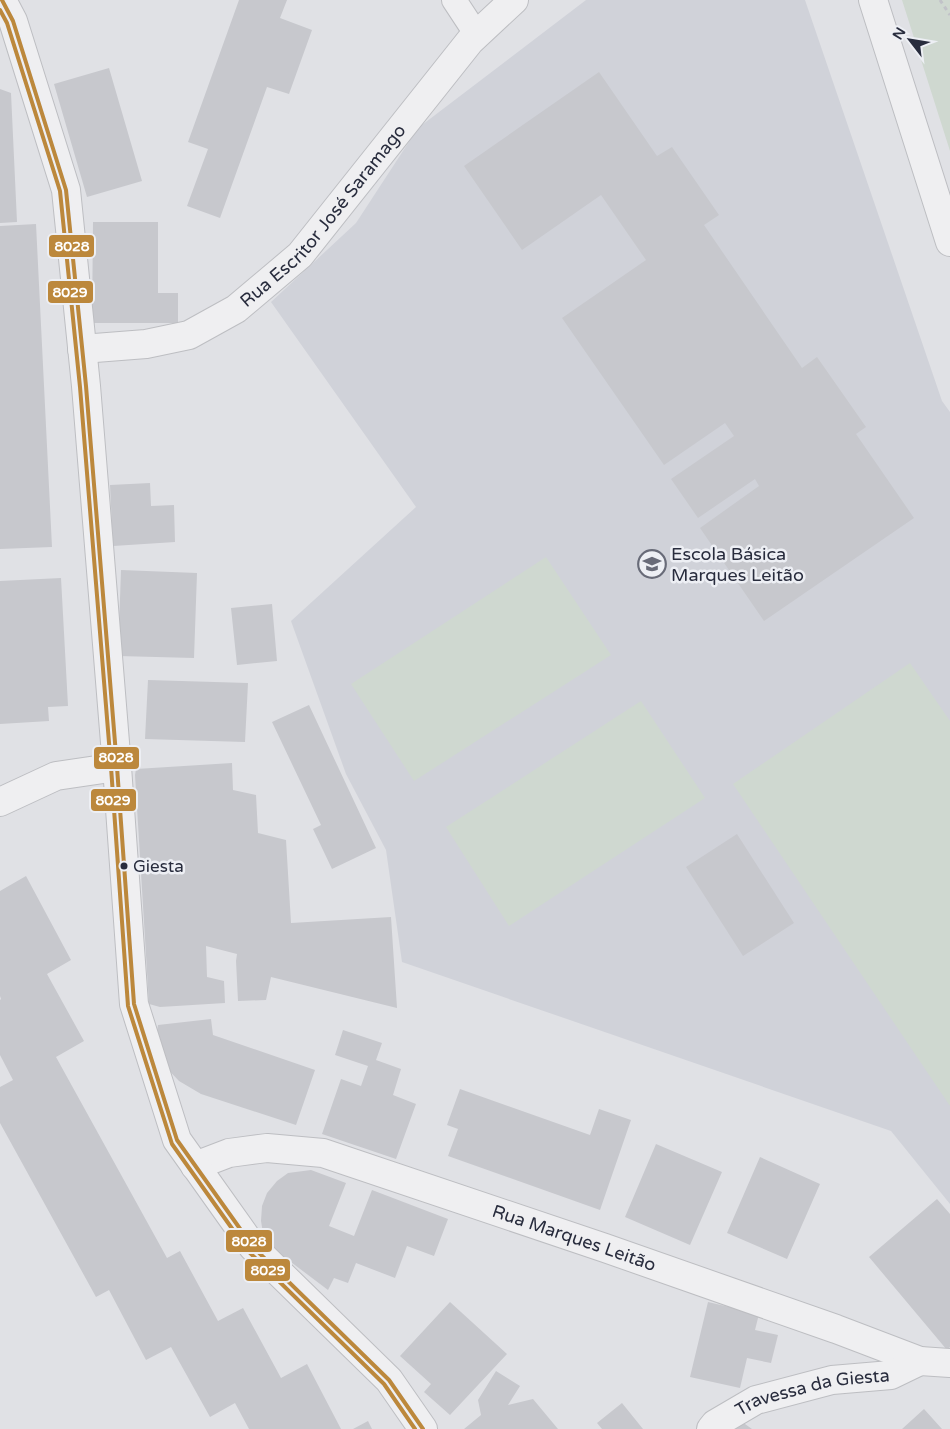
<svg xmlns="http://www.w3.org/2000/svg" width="950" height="1429" viewBox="0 0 950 1429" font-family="'Varela Round',sans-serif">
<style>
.built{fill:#d0d2d9}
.green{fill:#cfd8d0}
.building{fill:#c7c8cd}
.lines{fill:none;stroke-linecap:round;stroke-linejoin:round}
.service-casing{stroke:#bdbec2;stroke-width:26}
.minor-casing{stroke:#bdbec2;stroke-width:30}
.tertiary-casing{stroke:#bdbec2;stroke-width:30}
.path{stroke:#c1c2c8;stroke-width:3;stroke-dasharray:4 4;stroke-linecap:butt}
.service{stroke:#efeff1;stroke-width:24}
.minor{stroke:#efeff1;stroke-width:28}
.tertiary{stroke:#efeff1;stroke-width:28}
.bus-1-casing{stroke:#edeff4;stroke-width:8}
.bus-2-casing{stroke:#edeff4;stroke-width:8}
.bus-1{stroke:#bc883c;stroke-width:4}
.bus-2{stroke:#bc883c;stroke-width:4}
.bus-dot{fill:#282c3d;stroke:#edeff4;stroke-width:2}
.labels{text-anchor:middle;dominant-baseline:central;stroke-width:5;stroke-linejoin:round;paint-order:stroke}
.bus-label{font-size:17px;fill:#282c3d;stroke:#edeff4;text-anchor:start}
.street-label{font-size:18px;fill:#282c3d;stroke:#edeff4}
.poi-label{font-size:18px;fill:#282c3d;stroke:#edeff4;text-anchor:start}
.line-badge{stroke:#edeff4;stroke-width:2}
.badge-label{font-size:14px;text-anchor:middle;font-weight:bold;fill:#fff}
</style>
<rect width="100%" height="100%" fill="#e0e1e5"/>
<path class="built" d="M586,0H805L942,401L950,412V1204L891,1131L402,962L386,850L346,774L291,621L416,507L271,302L356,223L418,128Z"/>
<path class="green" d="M902,0H950V151Z
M546,557L611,655L414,781L351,684Z
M910,663L950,721V1106L733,784Z
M641,701L705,798L509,926L446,827Z"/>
<path class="building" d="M239,0H287L280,18L312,30L289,94L267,87L220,218L187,206L208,149L188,142Z
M109,68L142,181L87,197L54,84Z
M599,72L657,156L672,147L719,215L704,225L802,368L817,357L866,427L856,434L914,518L764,621L700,528L759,486L755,479L698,518L671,479L734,436L725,423L664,465L562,318L646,260L601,195L522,250L464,166Z
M0,89L11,93L17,222L0,223Z
M93,222H158V293H178V323H92Z
M36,224L52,547L0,549V226Z
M150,483L151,506L174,505L175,542L113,546L110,485Z
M121,570L197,573L194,658L118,656Z
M61,578L68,706L48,707L49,721L0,724V581Z
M272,604L277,661L237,665L231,608Z
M148,680L248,683L245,742L145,739Z
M309,705L376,848L332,869L313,829L321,825L272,722Z
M232,763L233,790L256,795L258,833L286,840L291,923L391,917L397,1008L271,977L266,1000L238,1001L236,961L237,954L206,946L207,977L224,981L225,1003L160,1007L149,1004L135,775L136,769Z
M737,834L794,923L743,956L686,867Z
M26,876L71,960L47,974L84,1041L56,1057L167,1258L180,1251L218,1321L243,1308L281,1378L307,1364L341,1429H249L235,1403L210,1417L171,1347L146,1360L109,1290L96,1297L0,1123V1087L13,1080L0,1055V1000L1,999L0,996V891Z
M211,1019L213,1035L315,1070L296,1125L201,1094L179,1081L162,1063L156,1038L158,1025Z
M343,1030L382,1043L376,1060L401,1069L393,1095L416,1104L396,1159L322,1134L341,1079L361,1086L368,1066L335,1055Z
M460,1089L590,1135L599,1109L631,1120L600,1210L448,1156L458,1129L447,1125Z
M656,1144L722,1172L690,1245L625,1217Z
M760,1157L820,1184L787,1259L727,1233Z
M311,1170L346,1183L329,1226L354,1236L372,1190L448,1219L434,1256L407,1246L395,1278L356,1263L348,1283L334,1278L328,1290L271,1247L263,1233L261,1221L262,1206L267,1193L277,1181L288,1173Z
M937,1199L950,1214V1347L947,1350L869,1257Z
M450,1302L507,1354L450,1415L424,1392L431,1384L400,1356Z
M708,1302L759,1314L755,1330L778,1335L771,1363L747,1358L740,1388L690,1377Z
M496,1371L520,1386L508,1405L533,1399L558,1429H464L481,1415L478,1400Z
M622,1403L643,1429H602L597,1423Z
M924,1409L942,1429H902Z
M738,1419L752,1429H731Z
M368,1421L372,1429H353Z"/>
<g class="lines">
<defs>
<path id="service" d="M454,0L477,35"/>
<g id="minor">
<path d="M873,0L950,242"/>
<path id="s1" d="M82,349L146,344L189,335L236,309L300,255L470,41L514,0"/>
<path d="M0,802L56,776L117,767"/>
<path id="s2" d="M195,1166L229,1153L267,1148L323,1153L605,1248L836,1329L920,1361L950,1363"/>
<path id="s3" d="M711,1429L715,1424L756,1400L832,1380L891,1375L920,1361"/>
</g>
<path id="tertiary" d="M2,0L13,21L66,190L86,386L117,767L134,1004L177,1140L253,1247L389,1380L423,1429"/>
</defs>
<use href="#service" class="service-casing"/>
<use href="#minor" class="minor-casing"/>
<use href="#tertiary" class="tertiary-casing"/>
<path class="path" d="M940,0L950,15"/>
<use href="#service" class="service"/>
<use href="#minor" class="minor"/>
<use href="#tertiary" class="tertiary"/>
<defs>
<path id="bus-1" d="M2,0L13,21L66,190L86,386L117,767L134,1004L177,1140L253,1247L389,1380L423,1429"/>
<path id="bus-2" d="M0,10L7,23L60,191L80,387L111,767L128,1006L172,1144L248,1251L384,1384L415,1429"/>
</defs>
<use href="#bus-1" class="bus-1-casing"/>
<use href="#bus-2" class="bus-2-casing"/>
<use href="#bus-1" class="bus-1"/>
<use href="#bus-2" class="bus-2"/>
</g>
<defs>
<symbol id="school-ring" viewBox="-11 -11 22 22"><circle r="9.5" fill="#edeff4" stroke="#686b78" stroke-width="1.5"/><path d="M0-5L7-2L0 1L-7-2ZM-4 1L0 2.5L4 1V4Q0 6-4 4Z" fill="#686b78"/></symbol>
</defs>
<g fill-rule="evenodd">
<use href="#school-ring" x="636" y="548" width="32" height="32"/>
</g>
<circle class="bus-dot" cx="124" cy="866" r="4.5"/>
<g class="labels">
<g class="bus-label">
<text x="133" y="866">Giesta</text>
</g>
<g class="street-label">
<text stroke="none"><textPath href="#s1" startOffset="290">Rua Escritor José Saramago</textPath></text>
<text stroke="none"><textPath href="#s2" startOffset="396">Rua Marques Leitão</textPath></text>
<text stroke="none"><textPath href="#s3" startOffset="111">Travessa da Giesta</textPath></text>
</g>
<g class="poi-label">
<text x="671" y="554">Escola Básica<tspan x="671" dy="21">Marques Leitão</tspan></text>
</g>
</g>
<g class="line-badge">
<rect x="48" y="234" width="47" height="24" rx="5" fill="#bc883c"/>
<rect x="47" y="280" width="47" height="24" rx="5" fill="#bc883c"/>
<rect x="93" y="746" width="47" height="24" rx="5" fill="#bc883c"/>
<rect x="90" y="788" width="47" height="24" rx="5" fill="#bc883c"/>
<rect x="225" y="1229" width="48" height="24" rx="5" fill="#bc883c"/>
<rect x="244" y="1258" width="47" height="24" rx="5" fill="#bc883c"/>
</g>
<g class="badge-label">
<text x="72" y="251">8028</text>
<text x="70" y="297">8029</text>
<text x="116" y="762">8028</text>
<text x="113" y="805">8029</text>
<text x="249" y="1246">8028</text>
<text x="268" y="1275">8029</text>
</g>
<g transform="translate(910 40) rotate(301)" stroke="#edeff4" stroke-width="4" paint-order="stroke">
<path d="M0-4L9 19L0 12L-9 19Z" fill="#282c3d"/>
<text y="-8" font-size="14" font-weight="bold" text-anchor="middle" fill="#282c3d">N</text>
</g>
</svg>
